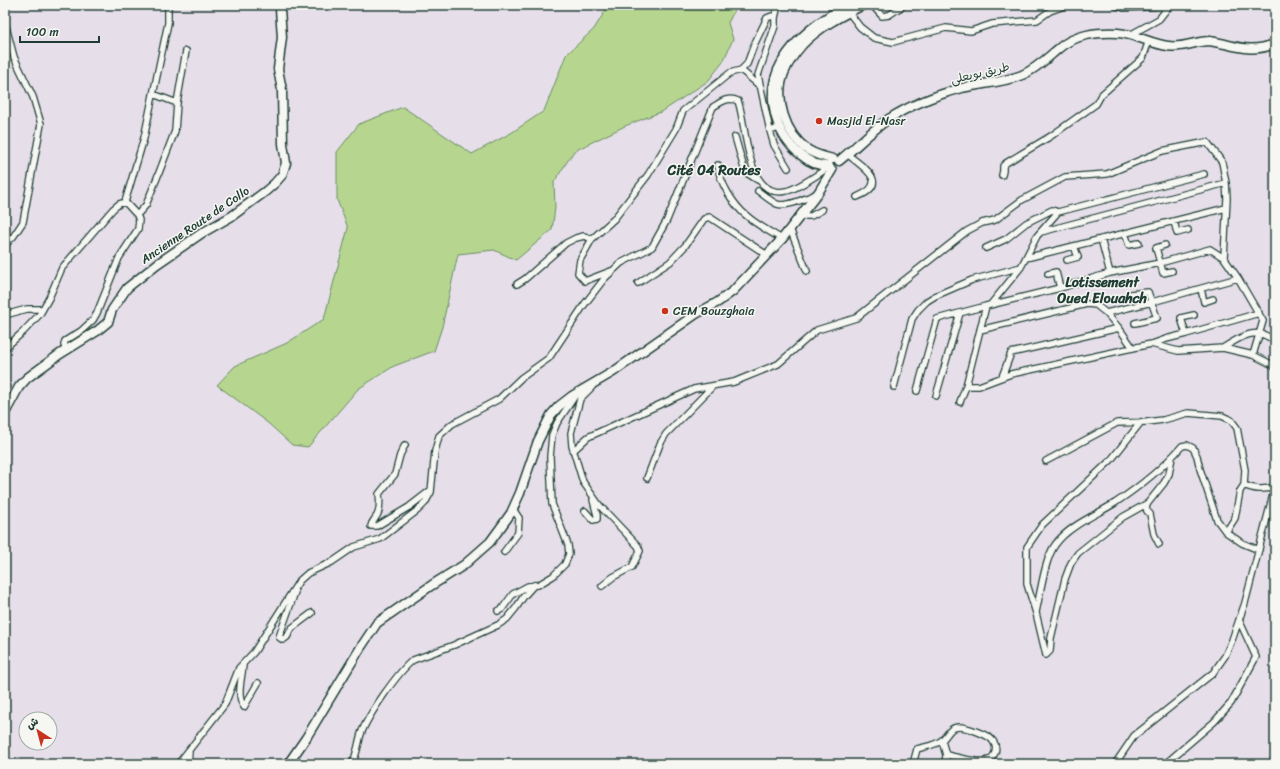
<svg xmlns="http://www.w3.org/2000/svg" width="1280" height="769" viewBox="0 0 1280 769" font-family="Sriracha,'Playpen Sans Arabic',sans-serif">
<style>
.green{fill:#b6d690;stroke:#6a8a62}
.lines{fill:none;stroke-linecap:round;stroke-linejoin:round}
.street-casing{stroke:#1f3d34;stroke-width:8}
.secondary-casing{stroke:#1f3d34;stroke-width:11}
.street{stroke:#f6f6f2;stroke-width:5.5}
.secondary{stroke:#f6f6f2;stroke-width:8}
.poi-dot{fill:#c8321e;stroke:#f6f6f2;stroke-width:1.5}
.labels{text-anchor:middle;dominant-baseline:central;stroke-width:3;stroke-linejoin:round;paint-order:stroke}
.street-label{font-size:12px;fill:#1f3d34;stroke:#f6f6f2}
.poi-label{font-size:12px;fill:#1f3d34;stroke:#f6f6f2;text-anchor:start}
.quarter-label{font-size:14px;font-weight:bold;fill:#1f3d34;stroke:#f6f6f2}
</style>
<rect width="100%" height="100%" fill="#e6dfea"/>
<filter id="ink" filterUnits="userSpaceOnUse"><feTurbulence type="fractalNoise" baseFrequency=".025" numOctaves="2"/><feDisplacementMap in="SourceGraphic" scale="8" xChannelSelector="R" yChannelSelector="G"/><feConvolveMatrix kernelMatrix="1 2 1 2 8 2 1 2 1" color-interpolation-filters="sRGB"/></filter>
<g filter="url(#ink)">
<path class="green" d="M609,5H737L728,23L733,39L723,62L708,81L663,111L625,126L574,151L554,182L555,208L552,230L516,260L494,250L458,254L442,327L434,351L394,366L358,389L308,447L292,445L269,424L217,385L235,366L287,343L324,319L348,228L337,200V152L359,124L403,107L472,154L511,133L544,111L566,55L594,29Z"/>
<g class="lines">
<defs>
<path id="street" d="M872,5L882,16L889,15L904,5
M1115,5L1124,8L1169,6
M847,10L860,27L874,38L893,42L946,28L971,31L992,24L1037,20L1050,11L1067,5
M775,18L778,5
M5,23L14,57L33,97L41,124L23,222L13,237L5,245
M1130,35L1159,19L1170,5
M741,70L761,87
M153,94L177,103
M770,131L774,145L788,168
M735,137L745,172L758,180
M847,154C864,168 891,183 857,197
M718,165C719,182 734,206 747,216C757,225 770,232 782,239
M1002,175L1003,171V166L1006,163L1051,136L1096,104L1101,95L1143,58L1149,40
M758,191C764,195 770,201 777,204C787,208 808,197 818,193
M125,202L144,138L168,23V5
M137,215L146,205L157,178L175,131L177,103L186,51
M800,216H811L822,210
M1174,221L1177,233L1188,230
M790,229L807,271
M1041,232L1226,183
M1125,233L1129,245L1139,243
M1101,239L1110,273
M1165,245L1156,248L1163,273L1172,271
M986,248L1006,239L1026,223L1052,210L1058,212
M1026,258L1226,208
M1067,260L1078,257L1074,246
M1021,267L1037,236L1058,212L1204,174
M611,271L585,281L578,273L580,260L592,239L614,219L648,175L676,129L683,111L730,73L741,70L747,64L754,45L767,18L772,16L775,18V26L758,75L770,131L779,128
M1048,274L1056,272L1060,288
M638,283L670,262L685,246L704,219L709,217L711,218L767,255
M517,284L525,279L566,243L576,238L584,236L592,239
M1201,289L1204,302L1213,299
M1130,294L1148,292L1157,318L1135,323
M986,306L1060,288L1110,273L1160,263L1210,249L1224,258
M1106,313L1119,328L1133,348
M5,315L27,309H42
M980,330L1087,304L1096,305L1106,313L1152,302L1238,278
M1186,334L1181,318L1194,315
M1152,344L1166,339L1186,334L1259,313
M5,348L23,332L40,314L49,298L62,268L113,209L119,204L125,202
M1223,348C1240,337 1258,325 1275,342
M66,350L64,345L65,341L81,331L93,320L97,313L119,258L138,229L139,220L137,215L125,202
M1002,377L1011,353L1119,328
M592,387L580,399L571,433L572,446L583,482L600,506L638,546L640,551L632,567L613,577L602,586
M894,387L912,319L918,310L927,301L935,296L972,280L1021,267L991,304
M917,391L937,319L986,306L966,386H979L1011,374L1151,344L1178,351L1223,348L1253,355L1275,366
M936,396L960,313
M960,402L966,386
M1141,422L1111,460L1042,525L1027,547V584L1036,613L1046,655L1050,651L1051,638L1065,579L1071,563L1078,553L1123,517L1148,503L1164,483L1169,474L1172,457
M405,445L400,455L395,474L379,494C380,501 380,512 376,517C374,521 372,521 371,526H377L409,507L431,490
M574,450L588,437L694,389L734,382L778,364L817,330L856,318L967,231L982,223L995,220L1022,200L1065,177L1107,174L1162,151L1207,142L1222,162L1226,183L1227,198L1224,258L1238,278L1263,321L1253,355
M1046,461L1117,423L1147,422L1163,420L1188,413L1222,416L1231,420L1237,428L1245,470L1244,485C1255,490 1263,490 1275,487
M647,478L660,444L666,434L713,386
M1148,503L1146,507L1147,511L1150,514L1154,534L1159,544
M585,511L593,520L597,519V515L593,500
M1226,532L1235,518L1240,491L1244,485
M504,552L518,533L519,518L513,509
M295,592L279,637L283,640L287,637L292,628L312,613
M498,611L502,609L513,594L528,586L538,585L553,576L565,564L569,554L568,545L552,504L550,457L552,435L557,423L575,396
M1036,612C1040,595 1045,558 1055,545C1068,526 1096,515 1115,503C1139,487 1163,468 1182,446L1187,445L1193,448L1197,456L1200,469L1217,520L1226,532L1242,543L1259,550
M243,665C242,678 236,696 244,707L258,683
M942,741L946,755L945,764
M178,764L225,704L239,668L254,652L299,581L308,573L332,562L354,547L380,539L418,510L425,503L431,492L435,451L439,436L452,424L499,399L521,378L549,358L584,305L604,279L621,263L652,247L667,220L713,107C721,102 728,96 738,101C747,124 745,200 786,191C798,189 818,174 829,167
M188,764L189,751
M352,764C357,755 358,744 361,734C368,715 398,672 413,660L454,645L498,625L507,619L516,608L524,596L534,585
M913,764L917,749C924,747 938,745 943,739C948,734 950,727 959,727C967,727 989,735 993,741C999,749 994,759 986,761C975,763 957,757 946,755
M1115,764L1134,736L1213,673L1225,656L1232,640L1245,603L1275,487
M1165,764L1214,722L1231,703L1256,657L1239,620"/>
<path id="secondary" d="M833,159C824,157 816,155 808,150C785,134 774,99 784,73C788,63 795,53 802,45C819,27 841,16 863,5
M839,161C855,148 870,132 887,120C910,105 936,95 962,88C982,83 1002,83 1022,75C1036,69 1046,59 1058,49C1075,34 1097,32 1118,33C1136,34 1151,44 1168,46C1182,49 1195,41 1210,41C1215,42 1220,43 1225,44C1244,49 1256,51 1275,44
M829,166C818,166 809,162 801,155C774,134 764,93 782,62C797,36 822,19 848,5
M5,413L19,387L27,378L60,354L97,331L108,322L112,310L127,288L157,264L202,233L232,216L266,191L275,183L282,175L286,163L283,144L282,90L278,69L282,37L280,9L281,5
M288,764L306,738L361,647L377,623L432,585L464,565L490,542L501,527L511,513L520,493L538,441L551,415L559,406L572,396L613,372L696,314L718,302L733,291L782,239L818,193L832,170"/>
</defs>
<use href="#street" class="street-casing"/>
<use href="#secondary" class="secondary-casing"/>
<use href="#street" class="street"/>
<use href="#secondary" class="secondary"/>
</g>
</g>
<g class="poi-dot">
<circle cx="819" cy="121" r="4"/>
<circle cx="665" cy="311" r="4"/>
</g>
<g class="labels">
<g class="street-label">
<text transform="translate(980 73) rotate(-13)">طريق بويعلى</text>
<text transform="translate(195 225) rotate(-34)">Ancienne Route de Collo</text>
</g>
<g class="poi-label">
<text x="827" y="121">Masjid El-Nasr</text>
<text x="673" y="311">CEM Bouzghaia</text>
</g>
<g class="quarter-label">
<text x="714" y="170">Cité 04 Routes</text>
<text x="1102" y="282">Lotissement<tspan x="1102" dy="16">Oued Elouahch</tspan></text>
</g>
</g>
<rect width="1280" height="769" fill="none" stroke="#f6f6f2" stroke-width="20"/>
<rect x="10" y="10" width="1260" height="749" fill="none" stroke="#1f3d34" stroke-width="1.5" filter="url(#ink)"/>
<g transform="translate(38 731) rotate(324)"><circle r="19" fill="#f6f6f2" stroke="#a0aca6"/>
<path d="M0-3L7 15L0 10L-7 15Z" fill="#c8321e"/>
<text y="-6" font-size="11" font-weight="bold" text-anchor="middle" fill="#1f3d34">ش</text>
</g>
<path d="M20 36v6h79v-6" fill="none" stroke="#1f3d34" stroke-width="2"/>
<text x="26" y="36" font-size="12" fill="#1f3d34" stroke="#f6f6f2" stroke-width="3" paint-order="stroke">100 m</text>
</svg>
